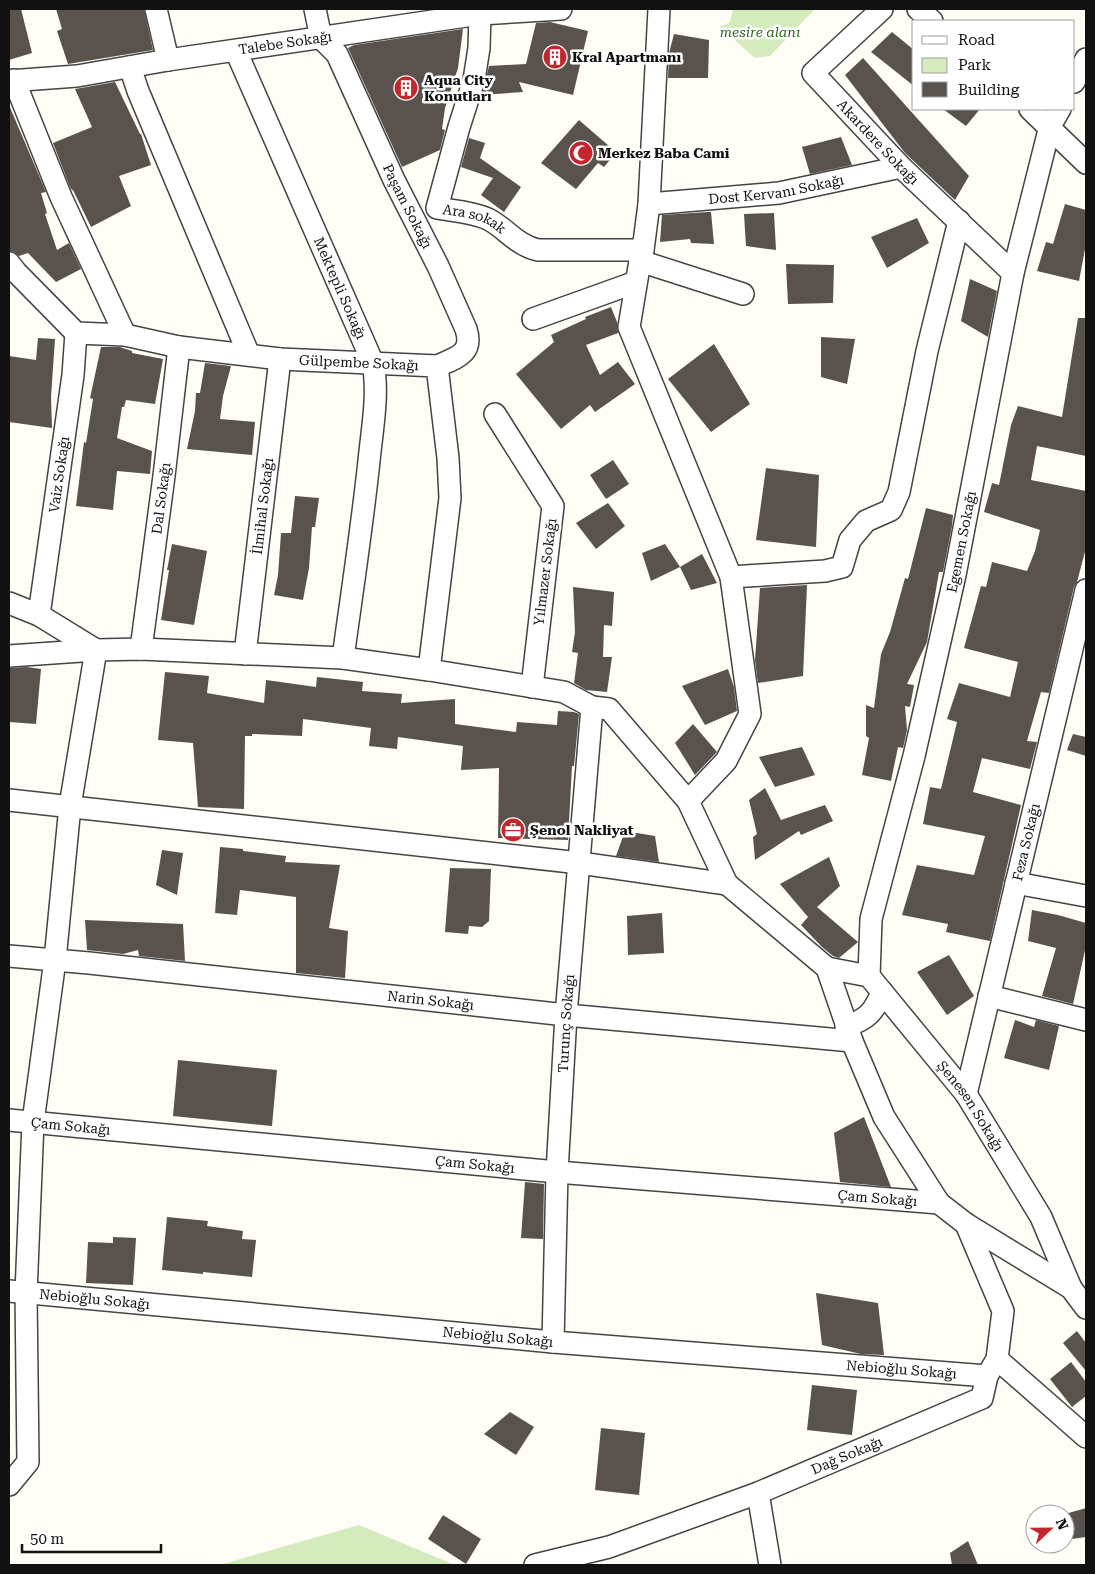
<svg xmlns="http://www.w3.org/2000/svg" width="1095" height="1574" viewBox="0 0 1095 1574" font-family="'Roboto Serif',serif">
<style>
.green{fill:#d5ebbd}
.building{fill:#5a524d}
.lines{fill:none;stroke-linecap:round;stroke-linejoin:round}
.minor-casing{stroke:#444;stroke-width:24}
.minor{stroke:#fff;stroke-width:21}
.labels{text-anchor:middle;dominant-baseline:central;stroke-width:5;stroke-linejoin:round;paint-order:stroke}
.park-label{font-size:14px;font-style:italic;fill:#2f6b1f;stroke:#fff}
.street-label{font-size:14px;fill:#111;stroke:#fff}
.poi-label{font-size:14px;font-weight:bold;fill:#111;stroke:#fff;text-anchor:start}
</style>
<rect width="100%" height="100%" fill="#fffdf5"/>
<path class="green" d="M733,9H815L770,56L755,58L720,27L730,22Z
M359,1525L455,1565H219Z"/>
<path class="building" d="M9,9H21L32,53L9,60Z
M56,9H144L153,50L68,64L57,31L62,29Z
M550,22L588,31L573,95L519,82L523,92L482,95L489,66L526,64L536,23Z
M463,29L458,68L445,108L442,129L445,130L440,150L402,167L348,48L354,45Z
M892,32L914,50V86L871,52Z
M674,34L709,40L708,78H668L669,53Z
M863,58L969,176L955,200L905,153L845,75Z
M115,82L140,134H141L151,165L119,176L131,206L91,227L73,190H72L70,187L53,143L92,127L75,89Z
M9,105L46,192L41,193L47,213L45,214L57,250L69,243L81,269L56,282L28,253L19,256L14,252L9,251Z
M943,109H980L966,126Z
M579,120L609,146L608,150L614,155L604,167L598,163L576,189L541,163Z
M841,137L852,165L810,174L802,147Z
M469,138L485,143L480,158L521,187L504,212L481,195L493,178L461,167Z
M1065,204L1086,210V244L1079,281L1037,271L1046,242L1053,244Z
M708,212H711L714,244L691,243L690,239L660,242L662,215Z
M774,213L776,250L746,246L744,214Z
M917,218L929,243L887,268L871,237Z
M786,264L834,265L833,303L788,304Z
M970,279L997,291L988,337L961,321Z
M611,307L617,322L618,333L586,345L600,375L618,362L635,384L595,412L590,405L561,429L516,374L554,342L551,335L586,319L585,317Z
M1078,318H1086V456L1037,446L1031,480L1086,491V548L1077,582L1074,587L1049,693L1041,692L1027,741L1037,742L1030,769L982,758L973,792L1021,805L990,941L946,932L948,924L902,915L917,865L974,875L985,836L923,824L930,787L941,789L957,722L947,719L959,683L1010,697L1018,662L964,648L981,586L986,587L992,562L1027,571L1035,551L1040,530L984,512L992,483L999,485L1011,425L1018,406L1062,417Z
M821,337L855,339L847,384L821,377Z
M38,338L55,339L51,397L52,428L9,422V356L36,360Z
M714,344L750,404L711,432L668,379Z
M101,347H120L132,351V353L163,359L155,404L126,400L124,407H122L117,438L152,451L150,474L117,471L113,510L76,506L84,442L86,443L93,399L90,398Z
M205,363L231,366L223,396L220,419L255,422L252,455L187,449L195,411L196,393H200Z
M613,460L629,484L606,499L590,475Z
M766,468L819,475L816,547L756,540Z
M295,496L319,498L315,527H312L309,568L303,600L274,595L278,575L281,533H291Z
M608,503L625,526L596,549L576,523Z
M926,508L953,515L952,526L943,572H939L927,642L907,684L914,685L910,707L905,706L907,730L903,748L898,747L891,781L862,775L869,738L866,736V705L874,708L881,654L890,632L905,578L908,579Z
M172,544L207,551L194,625L161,620L169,570H167Z
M665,544L680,567L651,581L642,553Z
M702,554L717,583L691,590L680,567Z
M807,585L803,676L758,683L755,660L760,588Z
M573,587L614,592L612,626L604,625L603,657H612L607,692L586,690L574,683L578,653L572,652L575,632Z
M27,667L41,669L36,724L9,722V668Z
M728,669L734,687L737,711L705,725L682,686Z
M165,672L209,676L207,693L264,703L266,680L316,687L317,677L363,682L362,691L402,694L401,703L455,699V724L516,732L517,722L557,725L558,711L574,712L579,714L574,766H572L568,840L498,838L499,768L461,770L463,746L398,737L397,749L369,746L371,728L303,719L302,736L252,734V736H245L244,809L198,807L193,743L158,740Z
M693,724L717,752L695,775L675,743Z
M1073,734L1086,737V756L1067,750Z
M802,747L815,775L775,787L759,757Z
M765,788L781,820L825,805L833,821L801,835L799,831L755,860L753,837L757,834L749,800Z
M625,831L655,836L659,862L616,856Z
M220,847L243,849V851L286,856L285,862L340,865L329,928L348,931L345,978L296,973V897L240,890L237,915L215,913Z
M162,850L183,853L177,895L156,885Z
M829,857L840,886L817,907L858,942L839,958L833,956L822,947L801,925L808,917L780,884Z
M450,868L491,869L489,921L482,927L469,926L468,934L445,932Z
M1032,910L1058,915L1086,923V946L1073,1004L1042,996L1056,948L1028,941Z
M662,913L664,953L628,955L627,916Z
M85,920L183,924L185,961L139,956L138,950L123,954L87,950Z
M949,955L974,996L947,1015L917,972Z
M1015,1020L1034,1027L1036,1020L1059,1026L1049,1070L1004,1058Z
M178,1060L277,1070L272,1126L173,1116Z
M864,1117L891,1187L840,1182L834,1133Z
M525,1182L544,1184L543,1239L521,1238Z
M167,1217L208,1221L207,1226L243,1231L242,1239L256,1240L252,1277L203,1272V1274L162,1270Z
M113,1237L136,1238L133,1285L86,1283L88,1242L113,1243Z
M816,1293L878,1303L884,1355L861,1354L822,1345Z
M1077,1331L1086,1343V1371L1063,1343Z
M1071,1362L1086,1382V1396L1072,1407L1050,1379Z
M812,1385L857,1390L852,1435L807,1430Z
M510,1412L534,1427L516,1455L484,1434Z
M601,1428L645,1433L639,1495L595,1490Z
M1086,1508V1537L1065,1540V1514Z
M443,1515L481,1539L466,1564L428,1539Z
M968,1541L978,1565H952L950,1553Z"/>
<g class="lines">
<defs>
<g id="minor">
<path d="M156,9L168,60"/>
<path id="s1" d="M315,9L321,38L337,54L394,180L438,266L466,329C474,354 456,358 437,366"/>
<path id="s2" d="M479,9L480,14L479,48L474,80L459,127L437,208C454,211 473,212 488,219C507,229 516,245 538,250H643"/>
<path d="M659,9L649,204L643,250L640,261L629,327L731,577L750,714L726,761L688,801"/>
<path id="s3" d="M882,9L813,73L901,167L1013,273"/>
<path d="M918,9L932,21"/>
<path id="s4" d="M236,51L373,363C379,395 372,429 369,461C362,527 352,592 343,658"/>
<path d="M130,67L138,91L249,355"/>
<path d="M14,80L61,197L125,335"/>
<path id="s5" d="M9,81L77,76L168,60L480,14L561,9"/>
<path d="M1074,82L1086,59"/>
<path d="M1030,109L1086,163"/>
<path id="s6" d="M649,204L779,193L901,167"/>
<path d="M640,261L743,294"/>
<path id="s7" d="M9,263L16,272L76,333L125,335L179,347L280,359L437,366L448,458L450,498L429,670"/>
<path d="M533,319L636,282"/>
<path d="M495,414L553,506L532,687"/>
<path d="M731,577L825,571L842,567L850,540L866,521L891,510L899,492L927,351L959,221"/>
<path d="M9,603L39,615L96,650L70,806L55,960L33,1122L26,1293L28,1462L9,1485"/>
<path id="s8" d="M39,615L73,375L76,333"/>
<path id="s9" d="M141,649L164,476L179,347"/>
<path id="s10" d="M245,654L280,359"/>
<path d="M9,656L96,650L141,649L343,658L429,670L564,692L592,707L609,709L688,801L727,884L827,968L852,1041L884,1117L939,1203L966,1224L1071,1288L1086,1308"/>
<path d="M9,800L580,863L727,884"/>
<path d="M1016,883L1086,896"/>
<path id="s11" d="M9,956L89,963L566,1015L852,1041"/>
<path id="s12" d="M827,968L869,976L966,1094L1041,1217L1071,1288"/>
<path id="s13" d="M869,976L871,919L914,756L955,575L1013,273L1050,126L1060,109"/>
<path d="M989,996L1086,1020"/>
<path d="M846,1026C867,1020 874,1012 882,992"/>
<path id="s14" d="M966,1094L1086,590"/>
<path id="s15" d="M9,1120L557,1172L939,1203"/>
<path id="s16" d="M9,1291L553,1342L987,1376"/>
<path id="s17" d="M553,1342L557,1172L566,1015L592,707"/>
<path d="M997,1359L1086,1437"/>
<path d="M758,1493L770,1565"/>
<path id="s18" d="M535,1565L609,1547L758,1493L982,1398L987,1376L997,1359L1003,1311L966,1224"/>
</g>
</defs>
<use href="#minor" class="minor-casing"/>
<use href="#minor" class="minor"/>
</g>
<defs>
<symbol id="building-disc" viewBox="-11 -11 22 22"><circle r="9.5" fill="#c4262e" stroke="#fff"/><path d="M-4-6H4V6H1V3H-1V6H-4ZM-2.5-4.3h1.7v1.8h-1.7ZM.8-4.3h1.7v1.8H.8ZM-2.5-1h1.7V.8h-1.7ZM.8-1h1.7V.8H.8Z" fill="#fff"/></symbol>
<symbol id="mosque-disc" viewBox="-11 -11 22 22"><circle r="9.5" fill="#c4262e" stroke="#fff"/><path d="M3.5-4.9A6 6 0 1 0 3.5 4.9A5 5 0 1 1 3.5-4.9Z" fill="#fff"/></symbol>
<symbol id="office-disc" viewBox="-11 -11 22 22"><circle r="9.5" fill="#c4262e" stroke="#fff"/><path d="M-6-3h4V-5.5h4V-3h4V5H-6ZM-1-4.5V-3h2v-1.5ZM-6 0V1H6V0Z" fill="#fff"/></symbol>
</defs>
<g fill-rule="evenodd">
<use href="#building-disc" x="541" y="43" width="28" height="28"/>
<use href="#building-disc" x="392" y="74" width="28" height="28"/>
<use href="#mosque-disc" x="567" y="139" width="28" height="28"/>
<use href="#office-disc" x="499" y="816" width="28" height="28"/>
</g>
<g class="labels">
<g class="park-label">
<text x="760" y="32">mesire alanı</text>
</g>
<g class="street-label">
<text stroke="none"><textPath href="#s5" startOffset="279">Talebe Sokağı</textPath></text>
<text stroke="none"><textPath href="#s3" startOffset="189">Akardere Sokağı</textPath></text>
<text stroke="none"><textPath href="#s6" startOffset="128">Dost Kervanı Sokağı</textPath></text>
<text stroke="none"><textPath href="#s1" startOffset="220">Paşam Sokağı</textPath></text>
<text stroke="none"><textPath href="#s2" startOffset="244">Ara sokak</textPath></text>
<text stroke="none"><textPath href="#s4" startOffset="259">Mektepli Sokağı</textPath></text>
<text stroke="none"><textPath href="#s7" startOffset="382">Gülpembe Sokağı</textPath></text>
<text stroke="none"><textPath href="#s8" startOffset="142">Vaiz Sokağı</textPath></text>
<text stroke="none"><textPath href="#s9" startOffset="152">Dal Sokağı</textPath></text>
<text stroke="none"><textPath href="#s10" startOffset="149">İlmihal Sokağı</textPath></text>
<text stroke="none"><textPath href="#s13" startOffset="445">Egemen Sokağı</textPath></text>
<text transform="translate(545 572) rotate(-83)">Yılmazer Sokağı</text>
<text stroke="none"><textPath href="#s14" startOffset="259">Feza Sokağı</textPath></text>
<text stroke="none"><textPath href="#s11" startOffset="424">Narin Sokağı</textPath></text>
<text stroke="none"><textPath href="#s17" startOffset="319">Turunç Sokağı</textPath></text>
<text stroke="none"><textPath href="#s12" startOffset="208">Şenesen Sokağı</textPath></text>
<text stroke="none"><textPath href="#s15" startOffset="62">Çam Sokağı</textPath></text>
<text stroke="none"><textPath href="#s15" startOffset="468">Çam Sokağı</textPath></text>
<text stroke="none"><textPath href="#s15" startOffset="872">Çam Sokağı</textPath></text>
<text stroke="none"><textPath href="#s16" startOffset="86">Nebioğlu Sokağı</textPath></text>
<text stroke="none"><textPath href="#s16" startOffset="491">Nebioğlu Sokağı</textPath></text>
<text stroke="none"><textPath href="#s16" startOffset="896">Nebioğlu Sokağı</textPath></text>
<text stroke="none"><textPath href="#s18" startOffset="331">Dağ Sokağı</textPath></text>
</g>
<g class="poi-label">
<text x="572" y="57">Kral Apartmanı</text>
<text x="424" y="80">Aqua City<tspan x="424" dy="16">Konutları</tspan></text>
<text x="598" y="153">Merkez Baba Cami</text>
<text x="530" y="830">Şenol Nakliyat</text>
</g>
</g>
<rect width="1095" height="1574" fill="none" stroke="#111111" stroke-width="20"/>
<rect x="912" y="20" width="162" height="90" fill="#ffffff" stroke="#a0a0a0"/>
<rect x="922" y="36" width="25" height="8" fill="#ffffff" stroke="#a0a0a0"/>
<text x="958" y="45" font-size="15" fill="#111111">Road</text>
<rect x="922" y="58" width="25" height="15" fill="#d5ebbd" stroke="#a0a0a0"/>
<text x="958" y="70" font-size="15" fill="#111111">Park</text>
<rect x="922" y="82" width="25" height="15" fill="#5a524d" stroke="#a0a0a0"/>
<text x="958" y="95" font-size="15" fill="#111111">Building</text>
<g transform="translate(1050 1529) rotate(68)"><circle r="24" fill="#ffffff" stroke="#a0a0a0"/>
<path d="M0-4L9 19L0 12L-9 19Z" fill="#c4262e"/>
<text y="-8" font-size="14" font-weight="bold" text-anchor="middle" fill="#111111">N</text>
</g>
<path d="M22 1544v8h139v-8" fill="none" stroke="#111111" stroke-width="2.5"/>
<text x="30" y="1544" font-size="15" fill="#111111" stroke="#ffffff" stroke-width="4" paint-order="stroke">50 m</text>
</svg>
